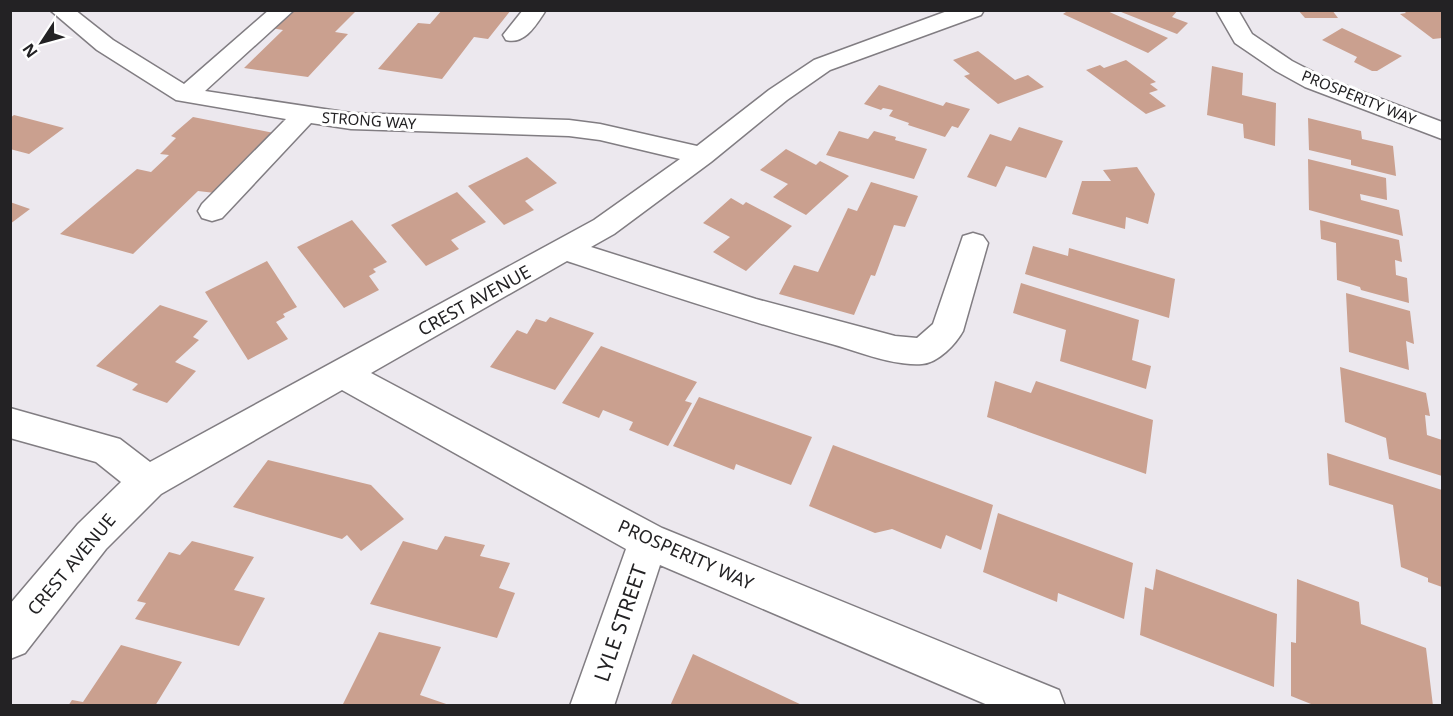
<svg xmlns="http://www.w3.org/2000/svg" width="1453" height="716" viewBox="0 0 1453 716" font-family="'Noto Sans',sans-serif">
<style>
.building{fill:#caa08f}
.lines{fill:none;stroke-linecap:round;stroke-linejoin:round}
.minor-casing{stroke:#817d82;stroke-width:3}
.minor{fill:#fff;fill-rule:evenodd}
.labels{text-anchor:middle;dominant-baseline:central;stroke-width:6;stroke-linejoin:round;paint-order:stroke}
.far-street-label{font-size:15px;fill:#232224;stroke:#fff}
.street-label{font-size:18px;fill:#232224;stroke:#fff}
.near-street-label{font-size:21px;fill:#232224;stroke:#fff}
</style>
<rect width="100%" height="100%" fill="#ece8ee"/>
<path class="building" d="M290,10H357L335,32L348,34L308,77L244,68L283,30L271,28Z
M442,10H511L488,39L474,37L442,79L378,69L418,23L430,24Z
M1069,10L1101,12L1105,10L1168,38L1148,53L1063,14Z
M1116,10H1178L1172,17L1188,23L1177,34Z
M1298,10H1332L1338,18H1305Z
M1403,10H1442V38L1433,39L1400,14L1406,13Z
M1342,28L1402,56L1377,71H1372L1354,62L1357,57L1322,40Z
M978,51L1015,80L1028,75L1044,87L998,104L964,76L970,74L953,60Z
M1126,60L1156,82L1150,84L1158,90L1149,93L1166,106L1146,114L1086,70L1100,65L1104,68Z
M1212,66L1243,73L1242,95L1276,103L1275,146L1244,138L1243,124L1207,115Z
M879,85L943,106L946,102L970,109L958,128L952,126L945,137L908,125L909,123L889,116L893,110L883,108L881,110L864,104Z
M14,115L64,128L29,154L10,149V118Z
M193,117L274,133L215,193L198,191L133,254L60,234L137,169L151,172L169,155L160,154L176,138L171,136Z
M1308,118L1361,131L1362,139L1393,146L1396,176L1351,165V160L1309,150Z
M1019,127L1063,141L1046,178L1006,166L996,187L967,177L990,134L1011,141Z
M839,131L868,139L874,131L896,137L895,140L927,149L914,179L826,155Z
M786,149L816,165L820,161L849,176L806,215L773,197L788,184L760,170Z
M527,157L557,183L525,201L534,210L504,225L468,186Z
M1308,159L1386,178L1387,200L1360,194L1361,200L1399,210L1403,236L1309,210Z
M1137,167L1155,194L1148,224L1126,217L1125,229L1072,214L1082,181H1111L1103,170Z
M871,182L918,196L905,227L894,225L875,276L871,275L854,315L779,294L794,265L818,272L848,208L857,211Z
M457,192L486,222L451,240L459,249L426,266L391,225Z
M731,198L743,205L746,202L792,226L746,271L713,252L730,237L703,223Z
M10,202L30,209L10,224Z
M352,220L387,262L373,269L376,272L369,276L379,290L344,308L297,247Z
M1320,220L1399,240L1402,262L1395,260L1396,275L1407,278L1409,303L1361,290L1360,287L1337,280L1336,243L1321,239Z
M1033,246L1068,256L1069,248L1175,279L1169,318L1025,274Z
M267,261L297,307L283,314L285,317L276,322L288,339L248,360L205,292Z
M1021,283L1139,320L1132,360L1151,366L1146,389L1060,361L1066,330L1013,313Z
M1346,293L1410,311L1414,344L1406,341L1409,370L1349,352Z
M160,305L208,321L193,337L199,340L175,362L196,371L167,403L132,390L138,384L96,366Z
M550,317L594,333L555,390L490,367L517,330L527,334L536,319L546,322Z
M601,346L697,382L685,401L692,403L668,446L629,430L633,422L603,410L599,418L562,403Z
M1340,367L1426,393L1430,416L1425,415L1427,435L1442,440V476L1389,459L1386,438L1345,422Z
M995,381L1031,393L1036,381L1153,420L1146,474L987,417Z
M699,397L812,437L791,485L736,464L734,470L673,446Z
M833,445L993,505L981,550L946,535L941,549L892,529L875,533L809,506Z
M1327,453L1442,490V587L1428,582V578L1401,567L1393,505L1329,485Z
M268,460L371,485L404,519L361,551L347,535L342,539L233,507Z
M998,513L1133,563L1124,619L1058,593L1057,602L983,572Z
M445,536L485,545L480,556L510,563L499,588L515,593L497,638L370,604L403,541L437,550Z
M192,541L254,557L234,590L265,598L239,646L135,619L146,603L137,601L169,552L180,555Z
M1156,569L1277,614L1274,687L1140,635L1145,587L1153,590Z
M1297,579L1359,602L1361,624L1426,648L1433,706H1316L1291,696V642L1296,643Z
M379,632L441,647L420,695L452,706H342Z
M121,645L182,662L155,706H68L72,700L83,702Z
M693,654L804,706H670Z"/>
<g class="lines">
<defs>
<path id="minor" d="M50,10H75L113,40L184,84L269,10H294L205,91L351,113L569,120L600,124L697,146L769,90L814,60L950,10H984L981,15L830,70L787,100L711,162L614,234L591,247L756,299L895,336L917,338L933,324L963,236L973,233L983,236L988,243L963,331C956,344 938,363 922,364C891,366 858,351 828,343C740,319 654,290 567,261L371,373L662,528L1059,690L1065,706H990L660,565L614,706H570L626,549L342,390L161,494L106,549L25,653L10,659V604L78,524L121,482L96,462L10,438V408L120,439L150,462L594,220L680,159L600,140L569,136L351,129L311,123L222,218L212,221L202,218L198,211L202,204L286,119L176,100L97,50Z
M523,10H546C536,25 525,45 506,40L503,35Z
M1216,10H1238L1252,34L1292,61L1323,77L1442,122V139L1305,87L1276,71L1235,43Z"/>
</defs>
<use href="#minor" class="minor-casing"/>
<use href="#minor" class="minor"/>
</g>
<g class="labels">
<g class="far-street-label">
<text transform="translate(1359 97) rotate(22)">PROSPERITY WAY</text>
<text transform="translate(369 120) rotate(4)">STRONG WAY</text>
</g>
<g class="street-label">
<text transform="translate(474 300) rotate(-29)">CREST AVENUE</text>
<text transform="translate(686 554) rotate(24)">PROSPERITY WAY</text>
<text transform="translate(71 564) rotate(-50)">CREST AVENUE</text>
</g>
<g class="near-street-label">
<text transform="translate(620 623) rotate(-71)">LYLE STREET</text>
</g>
</g>
<rect width="1453" height="716" fill="none" stroke="#232224" stroke-width="24"/>
<g transform="translate(42 42) rotate(234)" stroke="#ffffff" stroke-width="4.5" paint-order="stroke">
<path d="M0-4.5L10 22L0 15L-10 22Z" fill="#232224"/>
<text y="-9" font-size="16" font-weight="bold" text-anchor="middle" fill="#232224">N</text>
</g>
</svg>
